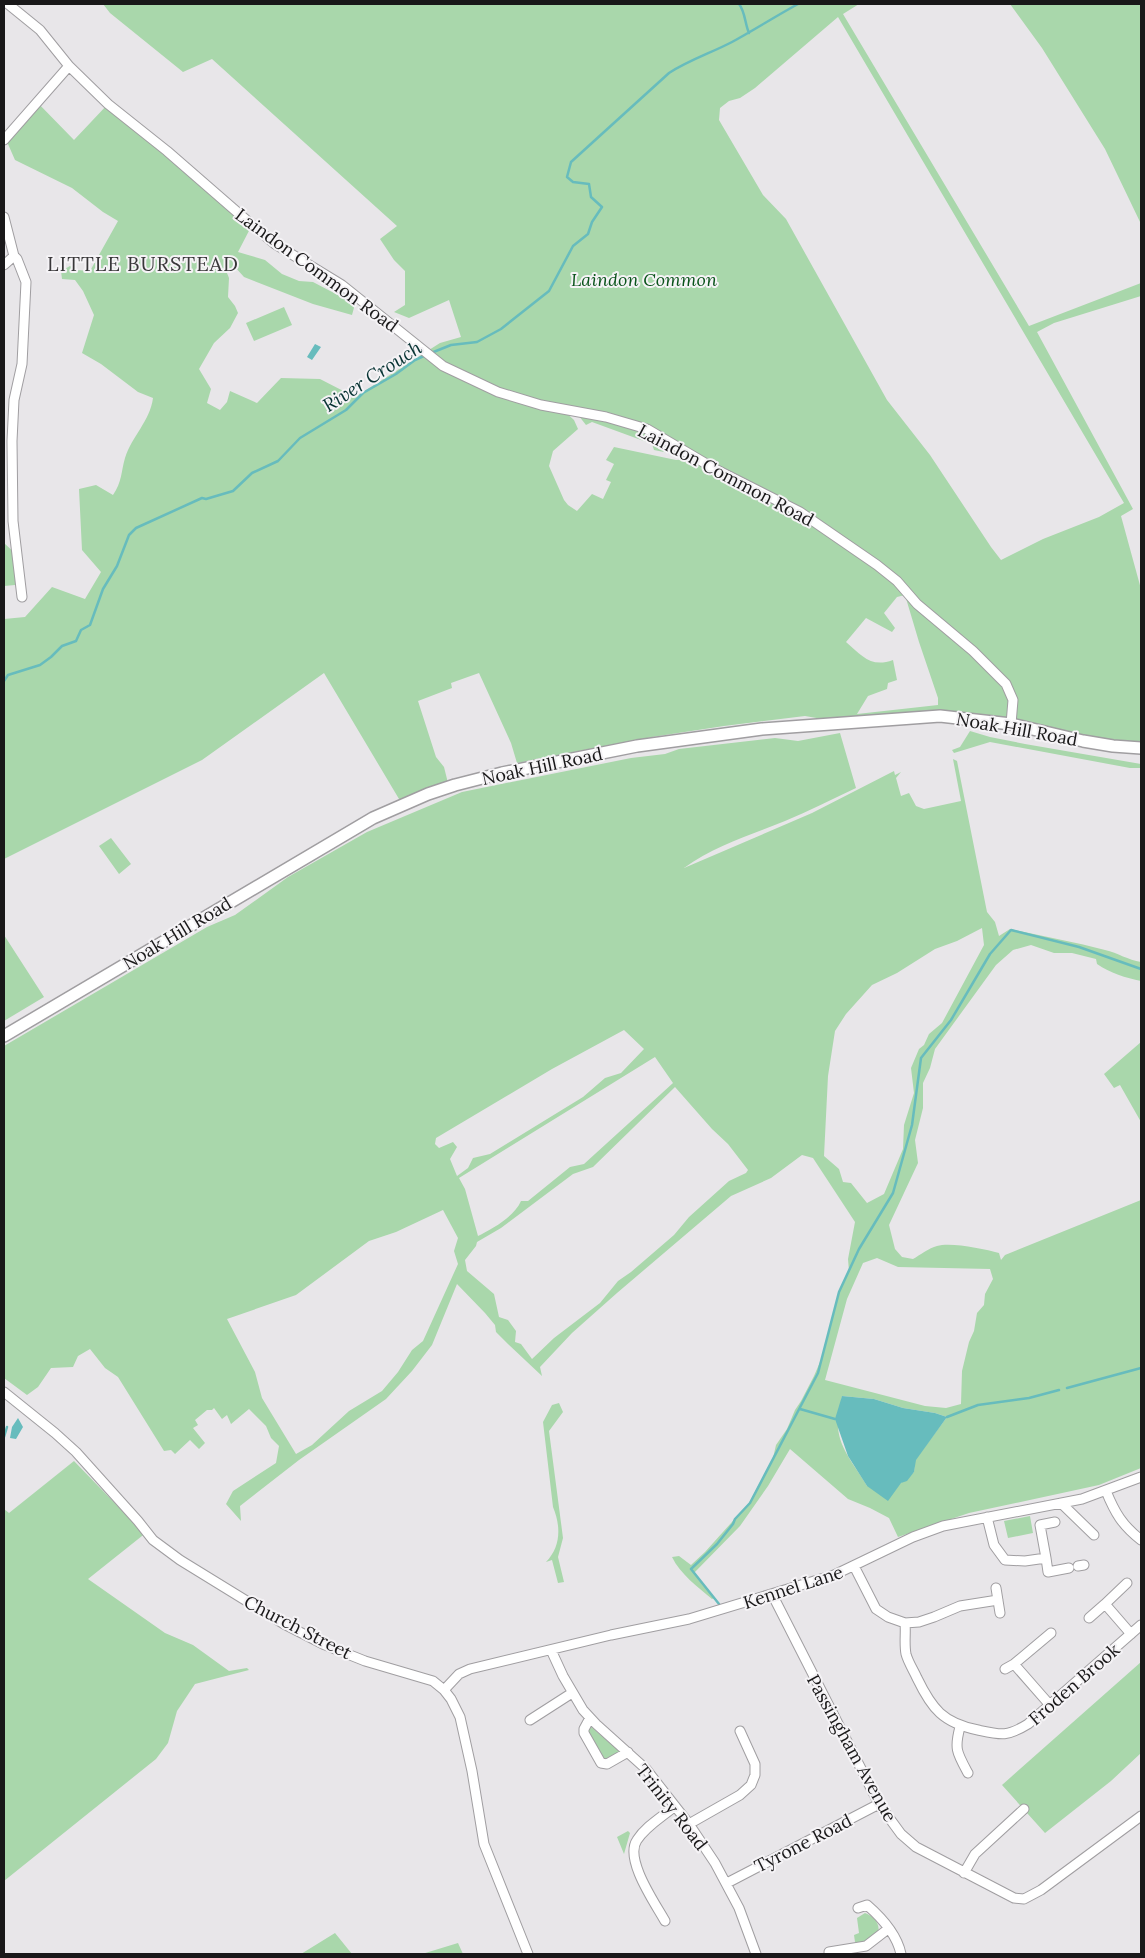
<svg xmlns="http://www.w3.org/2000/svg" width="1145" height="1958" viewBox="0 0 1145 1958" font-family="Lora,serif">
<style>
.green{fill:#a9d7ab;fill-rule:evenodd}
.water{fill:#67bcbd}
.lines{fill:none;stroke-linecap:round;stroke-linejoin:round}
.stream{stroke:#67bcbd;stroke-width:2.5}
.minor-casing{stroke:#a09ea1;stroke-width:11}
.major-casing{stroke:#a09ea1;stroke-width:14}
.minor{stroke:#fff;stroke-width:9}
.major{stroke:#fff;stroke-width:11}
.labels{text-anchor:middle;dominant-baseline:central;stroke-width:4;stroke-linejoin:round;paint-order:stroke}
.street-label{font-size:18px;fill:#191819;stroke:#f5f3f6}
.park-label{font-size:18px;font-style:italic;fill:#0a541b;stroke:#f5f3f6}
.water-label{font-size:19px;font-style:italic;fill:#073333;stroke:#f5f3f6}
.quarter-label{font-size:20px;letter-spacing:1px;fill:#383739;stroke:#f5f3f6}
</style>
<rect width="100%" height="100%" fill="#e8e6e9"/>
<path class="green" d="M103,4H859L843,14L1029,326L1141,283V296L1054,323L1037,332L1133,509L1121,516L1141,589V748L896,714L828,720L805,716L724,726L652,737L517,763L511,743L479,673L451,683L452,688L418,701L436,757L444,767L449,787L402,804L324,673L202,760L4,859V619L25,617L52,587L85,599L101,572L82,550L79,489L96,485L113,495C122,482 121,472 125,458C132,436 150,421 153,398L138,392L101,364L82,353L94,315L83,291L75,280L62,279L61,271L70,266L77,270L90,271L118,221L103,212L72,188L15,160L4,135L34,99L74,140L108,104L252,225L238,252L265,260L282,274L299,281L313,282L355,304L352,315L313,304L244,277L235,267L227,273L229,278L228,297L235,306L238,313L230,328L214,343L199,369L211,389L207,403L220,410L227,402L230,391L257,403L281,378L320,379L355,397L440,343L461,337L449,300L409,318L394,312L405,305V271L394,260L380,239L397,226L212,59L183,72L110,13ZM838,17L1124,503L1099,517L1043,539L1001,560L991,547L930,455L887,400L786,219L763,195L719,120L720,108L729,101L740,98L755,88ZM562,409L575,411L586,425L592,422L652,444L654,450L679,455L685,453L695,459L676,460L614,447L606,460L614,464L606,480L611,482L603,499L592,494L577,511L568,505L564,500L549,466L553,451L578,429L574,420ZM905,595L919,642L938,698V705L857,714L868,696L887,689L888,683L897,680L893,660C871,668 862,656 846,642L866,618L892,632L895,628L884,613L897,597Z
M1010,4H1141V224L1105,149L1042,48Z
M284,307L292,325L254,341L246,323Z
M4,543L17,555L15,585L4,586Z
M970,731L990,737L1025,744L1141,764V768H1130L990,742L954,753L952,750L960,747Z
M840,733L856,788C832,799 809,811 785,821C751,835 714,846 684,868L812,813L894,771L895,775L901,772L896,778L901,796L909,793L916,806L924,809L961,801L953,759L957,761L987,912L995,922L999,936L1010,929C1042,936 1074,942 1105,950C1118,953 1128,960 1141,962V981C1126,978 1110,973 1097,964L1096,959L1072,953H1054L1031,945L1013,950L996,965L935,1049L930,1068L923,1083V1108L915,1140L918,1163L889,1225L895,1249L902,1257L913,1259C920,1255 929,1248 937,1246C951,1242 984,1249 999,1253L1001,1260L1005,1255L1141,1200V1468L1099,1485L969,1513L898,1537L889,1518L870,1508L848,1499L790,1449L768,1486L740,1526L694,1573L714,1598L712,1599C698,1587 680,1574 672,1557L679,1556L691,1565L705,1552L749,1503L773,1458L776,1445L787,1429L795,1410L801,1401L814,1376L823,1355L839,1292L849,1271L848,1259L855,1222L813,1158L802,1155L771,1178L731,1196L617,1293L572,1333L540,1367L542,1376L508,1344L496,1332L495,1325L485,1313L457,1284L432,1345L412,1371L386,1399L299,1460L240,1506L241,1521L226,1504L233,1491L276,1463L279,1446L271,1438L266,1426L249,1409L231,1424L227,1415L222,1419L214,1408L212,1410H207L195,1420L198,1425L193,1428L205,1443L199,1449L190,1440L175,1454L171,1450L164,1451L118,1377L105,1368L90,1349L78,1356L73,1367L51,1368L38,1387L27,1395L4,1378V1046L207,927L235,915L288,877L367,832L462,792L631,758L665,754L679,749L775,738L798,741ZM982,928L984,945L942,1023L929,1034L924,1045L919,1049L911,1068L914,1093L904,1125L903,1149L884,1194L867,1203L851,1183L843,1182L839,1169L824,1156L828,1076L835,1031L846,1014L872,985L897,973L935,949L957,941ZM624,1030L644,1049L621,1073L605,1078L583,1097L490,1154L473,1158L468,1168L457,1176L450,1159L457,1147L453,1142L439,1148L435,1144L436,1138L552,1069ZM655,1057L673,1083L584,1164L570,1167L528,1201H521C514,1217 492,1229 478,1236L465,1189L459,1178ZM675,1087L712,1129L728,1144L748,1170L746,1173L729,1181L689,1217L674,1235L631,1272L618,1281L600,1303L554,1338L532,1359L521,1344L515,1342L516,1331L508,1320L499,1317L494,1294L467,1271L465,1260L476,1246L477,1242L501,1228L573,1174L593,1167ZM443,1210L458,1238L454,1251L458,1264L423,1341L412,1350L398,1372L382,1391L349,1411L312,1445L296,1454L262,1398L255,1372L227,1319L296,1295L369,1241L396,1232ZM877,1258L898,1267L990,1269L993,1279L985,1294L984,1305L977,1313L974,1331L969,1342L962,1371L961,1404L946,1408L925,1406L825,1380L847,1299L863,1263ZM842,1396L874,1399L903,1408L935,1413L947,1417L915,1460L914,1472L901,1483L867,1486C857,1468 839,1449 838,1427C838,1417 841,1406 842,1396Z
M111,838L131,864L119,874L99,846Z
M4,935L44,997L4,1021Z
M1141,1042V1122L1120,1085L1114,1088L1104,1074Z
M559,1403L563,1412L549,1431L563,1538L558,1557L564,1582L558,1583L552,1560L546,1562C561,1547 561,1526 553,1507L543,1422L552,1405Z
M74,1461L135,1524L147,1532L88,1579L165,1633L193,1645L229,1671L247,1668L249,1670L195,1684L177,1711L168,1743L156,1759L4,1881V1509L9,1513Z
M1030,1516L1033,1533L1008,1538L1004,1521Z
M1141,1662V1753L1111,1781L1045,1833L1002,1785Z
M589,1725L620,1752L605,1762L588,1734Z
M628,1831L630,1833L624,1854L617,1837Z
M865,1913C879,1918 886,1935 867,1941C864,1942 859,1942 855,1942L854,1935L859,1933L857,1918Z
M335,1933L352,1954H301Z
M458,1943L463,1954H422Z"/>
<path class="water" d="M315,344L321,347L312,360L307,357Z
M842,1396L874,1399L903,1408L935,1413L947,1417L916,1460L914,1472L907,1481L901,1483L888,1501L867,1486L848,1456L835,1419Z
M18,1418L23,1427L16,1439L10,1438L12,1427Z"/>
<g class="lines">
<path class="stream" d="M739,4C745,11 745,24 749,33
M431,353L451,345L477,342L501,329L549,291L573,246L588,234L592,222L602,207L591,197L589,184L573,182L567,177L571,162L669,73C689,60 711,53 732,42C754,30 776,16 798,4
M4,681L8,675L40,665L51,657L62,646L76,641L81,630L90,625L103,589L117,566L129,535L136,528L202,498L206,499L233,491L252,473L278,461L300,438L346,410L363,393L396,374L415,360L426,355
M1067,1388L1141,1368
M800,1409L835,1419
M947,1417L978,1405L1029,1398L1059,1390
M4,1437L7,1427
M719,1604L691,1569L717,1544L733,1524L735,1519L750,1503L818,1373L839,1292L859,1249L893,1193L912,1125L921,1058L951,1020L990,954L1011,930L1079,947L1141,969"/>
<defs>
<path id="minor" d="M8,4L40,30L69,66L108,104L167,151L252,225L275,244L342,285L443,366L498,392L541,405L606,417L647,429L715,469L800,512L877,565L897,581L917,604L973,651L1006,684L1013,700L1011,724
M4,140L69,66
M4,217L14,256L17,259L26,282L22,364L14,400L12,441L13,521L22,597
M4,265L14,256
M4,1392L55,1433L76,1452L138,1521L153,1540L180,1560L284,1624L325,1645L365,1661L433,1681L444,1690L451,1699L460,1717L472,1771L484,1844L528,1954
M1106,1491C1115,1513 1122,1525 1141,1540
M1061,1503L1094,1535
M987,1517L994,1545L1005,1560L1025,1561L1046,1558L1048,1572L1069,1568
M1046,1558L1040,1525L1055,1522
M854,1566L876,1609L888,1617L905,1623L919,1622L934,1617L960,1606L998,1600
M1078,1566L1084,1565
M1127,1583L1105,1604L1131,1634
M996,1588L1000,1613
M772,1594L879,1804L901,1834L916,1847L1014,1898L1024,1899L1041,1890L1141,1816
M1089,1618L1105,1604
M905,1623C906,1633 904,1644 906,1654C908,1662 914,1671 917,1678C932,1709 943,1723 978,1730C1001,1735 1007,1737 1028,1724L1141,1625
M551,1650L563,1676L583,1710L596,1724L646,1769L689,1824L715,1863L739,1908L756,1954
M1014,1664L1049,1704
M1005,1669L1014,1664L1051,1633
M444,1690L459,1674L470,1669L611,1635L689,1619L834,1575L913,1537L943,1526L1082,1499L1141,1477
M590,1718L584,1729V1733L601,1763L607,1764L628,1752
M530,1720L572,1693
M960,1727C954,1749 957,1753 968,1773
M689,1824L740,1795L751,1785L755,1775V1764L740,1731
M964,1873L975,1854L1024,1809
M727,1883L879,1804
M858,1908L867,1905C882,1918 897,1935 901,1954
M665,1921C655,1903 624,1859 637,1840C646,1826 662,1817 675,1806
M829,1952L866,1946L888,1929"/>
<path id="major" d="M4,1036L373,818L428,794L455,785L502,773L637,746L762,729L940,716L1011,724L1083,741L1113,746L1141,748"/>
</defs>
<use href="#minor" class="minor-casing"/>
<use href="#major" class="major-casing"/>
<use href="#minor" class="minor"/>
<use href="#major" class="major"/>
</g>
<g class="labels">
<g class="street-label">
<text transform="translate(317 270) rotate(36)">Laindon Common Road</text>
<text transform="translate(726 475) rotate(28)">Laindon Common Road</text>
<text transform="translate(1017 729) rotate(10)">Noak Hill Road</text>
<text transform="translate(542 766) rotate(-12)">Noak Hill Road</text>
<text transform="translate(177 933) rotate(-31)">Noak Hill Road</text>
<text transform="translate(793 1587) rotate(-18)">Kennel Lane</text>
<text transform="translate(298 1627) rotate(27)">Church Street</text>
<text transform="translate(1074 1684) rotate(-41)">Froden Brook</text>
<text transform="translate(852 1748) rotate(61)">Passingham Avenue</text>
<text transform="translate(672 1807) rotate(52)">Trinity Road</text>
<text transform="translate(803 1843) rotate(-27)">Tyrone Road</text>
</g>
<g class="park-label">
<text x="644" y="279">Laindon Common</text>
</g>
<g class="water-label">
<text transform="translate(372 376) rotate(-33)">River Crouch</text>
</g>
<g class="quarter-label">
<text x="143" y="263">LITTLE BURSTEAD</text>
</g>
</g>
<rect width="1145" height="1958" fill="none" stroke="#191819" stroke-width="10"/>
</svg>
